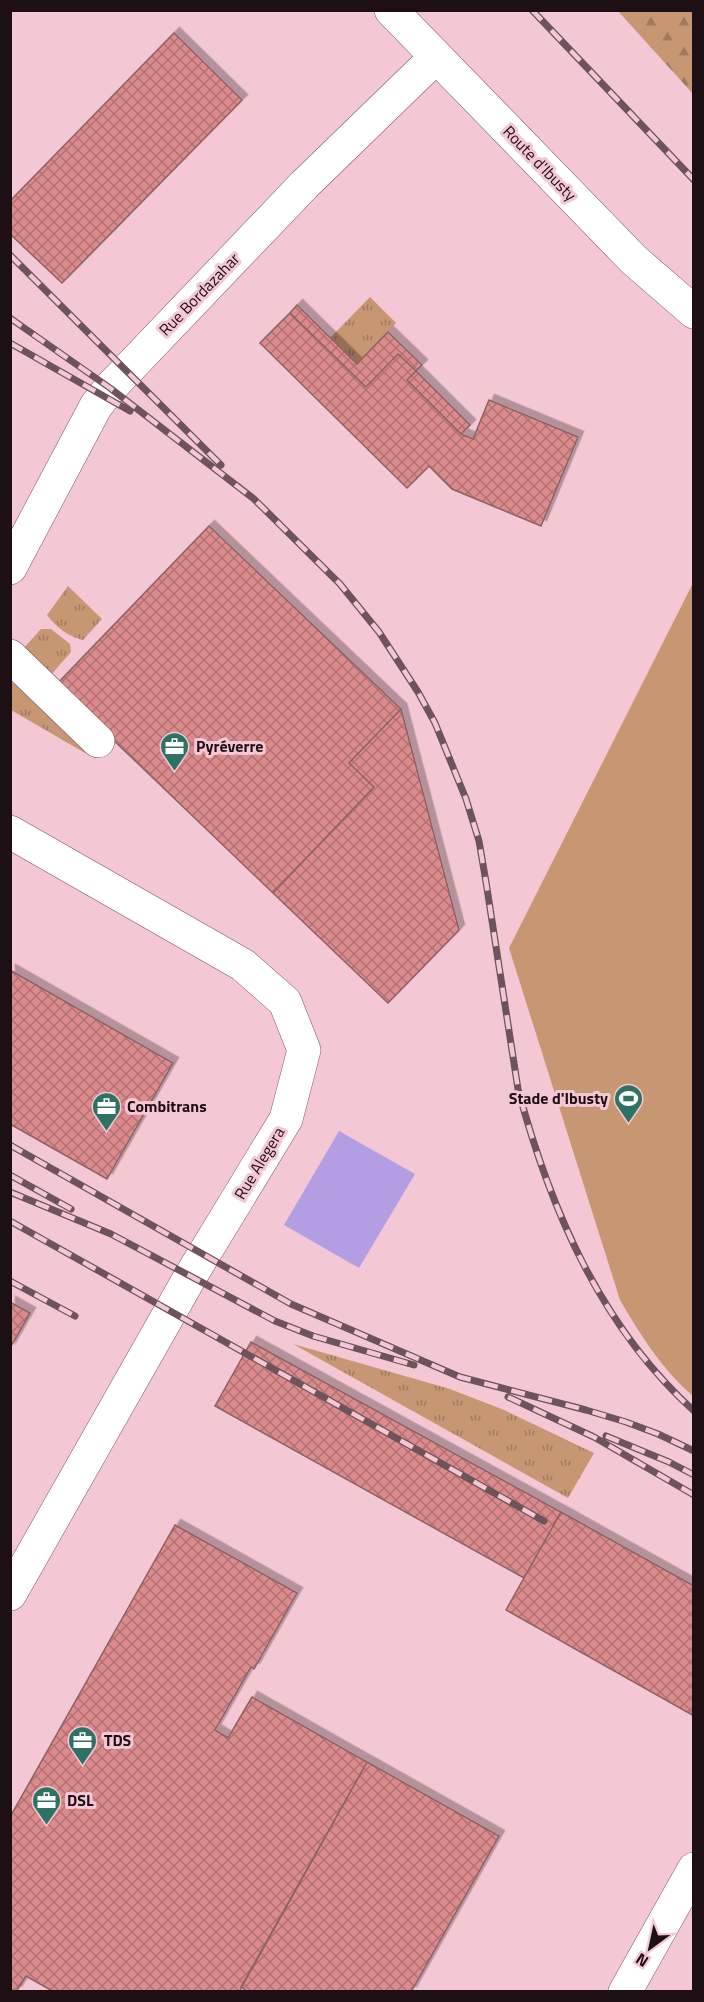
<svg xmlns="http://www.w3.org/2000/svg" width="704" height="2002" viewBox="0 0 704 2002" font-family="'Titillium Web',sans-serif">
<style>
.grass{fill:url(#grass-tufts)}
.forest{fill:url(#forest-firs)}
.green{fill:#c79774}
.water{fill:#b39ee3}
.building{fill:url(#building-cross-hatch);stroke:#8b6263;stroke-width:1.5;filter:url(#shadow)}
.lines{fill:none;stroke-linecap:round;stroke-linejoin:round}
.minor-casing{stroke:#7b5562;stroke-width:34}
.minor{stroke:#fff;stroke-width:33}
.rail-casing{stroke:#6d535b;stroke-width:7}
.rail{stroke:#f4c7d5;stroke-width:4.5;stroke-dasharray:14;stroke-linecap:butt}
.labels{text-anchor:middle;dominant-baseline:central;stroke-width:6;stroke-linejoin:round;paint-order:stroke}
.street-label{font-size:16px;fill:#1e0f14;stroke:#f4c7d5}
.poi-label{font-size:16px;font-weight:bold;fill:#1e0f14;stroke:#f4c7d5;text-anchor:start}
</style>
<defs>
<pattern id="grass-tufts" width="24" height="20" patternUnits="userSpaceOnUse" patternTransform="scale(1.5)"><rect width="24" height="20" fill="#c79774"/><path d="M3 7l-1-3M5 7V3M7 7l1-3M15 17l-1-3M17 17v-4M19 17l1-3" fill="none" stroke="#a17a5e"/></pattern>
<pattern id="forest-firs" width="22" height="20" patternUnits="userSpaceOnUse" patternTransform="scale(1.5)"><rect width="22" height="20" fill="#c79774"/><path d="M5 1l3.5 6h-7zM16 11l3.5 6h-7z" fill="#a17a5e"/></pattern>
<pattern id="building-cross-hatch" width="8" height="8" patternUnits="userSpaceOnUse" patternTransform="scale(1.5)"><rect width="8" height="8" fill="#dc8b8d"/><path d="M0 0l8 8M0 8l8-8" fill="none" stroke="#b27072"/></pattern>
<filter id="shadow"><feDropShadow dx="5.5" dy="-5.5" stdDeviation="0" flood-color="#0004"/></filter>
</defs>
<rect width="100%" height="100%" fill="#f4c7d5"/>
<path class="grass" d="M370,297L396,323L357,364L330,338Z
M68,586L102,619L83,640C69,637 56,627 47,615Z
M41,629H51L70,644L71,652L50,676L21,651Z
M16,676L92,746L85,753L11,710L10,687Z
M293,1344L450,1389L504,1410L594,1453L568,1498Z"/>
<path class="forest" d="M618,11H693V94Z"/>
<path class="green" d="M693,583V1396C664,1372 639,1333 620,1300L509,948Z"/>
<path class="water" d="M339,1131L415,1174L359,1268L284,1225Z"/>
<path class="building" d="M174,33L242,100L62,283L10,234V201Z
M297,305L357,364L388,332L422,365L416,371L398,354L366,387L290,313Z
M290,313L366,387L398,354L416,371L407,380L461,434L473,439L489,400L578,437L541,526L452,489L429,466L407,488L260,343Z
M416,371L470,425L461,434L407,380Z
M209,526L401,709L349,763L374,787L273,893L56,685Z
M401,709L459,930L388,1003L273,893L374,787L349,763Z
M10,970L173,1063L107,1179L10,1124Z
M10,1302L30,1313L10,1348Z
M251,1342L561,1512L524,1578L215,1406Z
M561,1512L694,1586V1716L506,1610Z
M175,1525L297,1593L254,1669L251,1667L215,1730L228,1738L252,1697L367,1762L239,1992H54L26,1976L16,1992L10,1989V1817Z
M367,1762L499,1836L411,1992H248L241,1987Z"/>
<g class="lines">
<defs>
<path id="minor" d="M391,10L634,260L694,312
M10,568L96,406L110,388L304,185L436,57
M10,656L98,741
M10,832L243,965L285,1002L304,1050L286,1119L190,1277L10,1594
M625,1992L694,1869"/>
</defs>
<use href="#minor" class="minor-casing"/>
<use href="#minor" class="minor"/>
<defs>
<path id="rail" d="M532,10L694,180
M10,255L221,465
M10,318L110,388L254,499L340,584L379,632L418,692L435,723L466,799L479,841L486,882L518,1089C550,1208 600,1326 694,1411
M10,343L130,411
M10,1145L291,1304L460,1377L586,1410L626,1422L658,1434L694,1451
M10,1175L71,1209
M10,1192L111,1234L275,1321L313,1336L414,1365
M10,1221L544,1521
M10,1281L75,1316
M508,1397L594,1437L694,1495
M606,1436L669,1462L694,1475"/>
</defs>
<use href="#rail" class="rail-casing"/>
<use href="#rail" class="rail"/>
</g>
<defs>
<symbol id="office-pin" viewBox="-11 -11 22 30"><path d="M0 17L-7.5 6A9.5 9.5 0 1 1 7.5 6Z" fill="#2e7264" stroke="#f4c7d5"/><path d="M-6-3h4V-5.5h4V-3h4V5H-6ZM-1-4.5V-3h2v-1.5ZM-6 0V1H6V0Z" fill="#fff"/></symbol>
<symbol id="stadium-pin" viewBox="-11 -11 22 30"><path d="M0 17L-7.5 6A9.5 9.5 0 1 1 7.5 6Z" fill="#2e7264" stroke="#f4c7d5"/><path d="M0-5a6.5 5 0 1 0 0 10a6.5 5 0 1 0 0-10ZM-3.5-1.8h7v3.6h-7Z" fill="#fff"/></symbol>
</defs>
<g fill-rule="evenodd">
<use href="#office-pin" x="158" y="730" width="33" height="45"/>
<use href="#stadium-pin" x="612" y="1082" width="33" height="45"/>
<use href="#office-pin" x="90" y="1090" width="33" height="45"/>
<use href="#office-pin" x="66" y="1724" width="33" height="45"/>
<use href="#office-pin" x="30" y="1784" width="33" height="45"/>
</g>
<g class="labels">
<g class="street-label">
<text transform="translate(540 163) rotate(46)">Route d'Ibusty</text>
<text transform="translate(199 294) rotate(-46)">Rue Bordazahar</text>
<text transform="translate(259 1163) rotate(-59)">Rue Alegera</text>
</g>
<g class="poi-label">
<text x="196" y="746">Pyréverre</text>
<text x="608" y="1098" text-anchor="end">Stade d'Ibusty</text>
<text x="127" y="1106">Combitrans</text>
<text x="104" y="1740">TDS</text>
<text x="67" y="1800">DSL</text>
</g>
</g>
<rect width="704" height="2002" fill="none" stroke="#1e0f14" stroke-width="24"/>
<g transform="translate(650 1948) rotate(213)" stroke="#f4c7d5" stroke-width="4.5" paint-order="stroke">
<path d="M0-4.5L10 22L0 15L-10 22Z" fill="#1e0f14"/>
<text y="-9" font-size="16" font-weight="bold" text-anchor="middle" fill="#1e0f14">N</text>
</g>
</svg>
